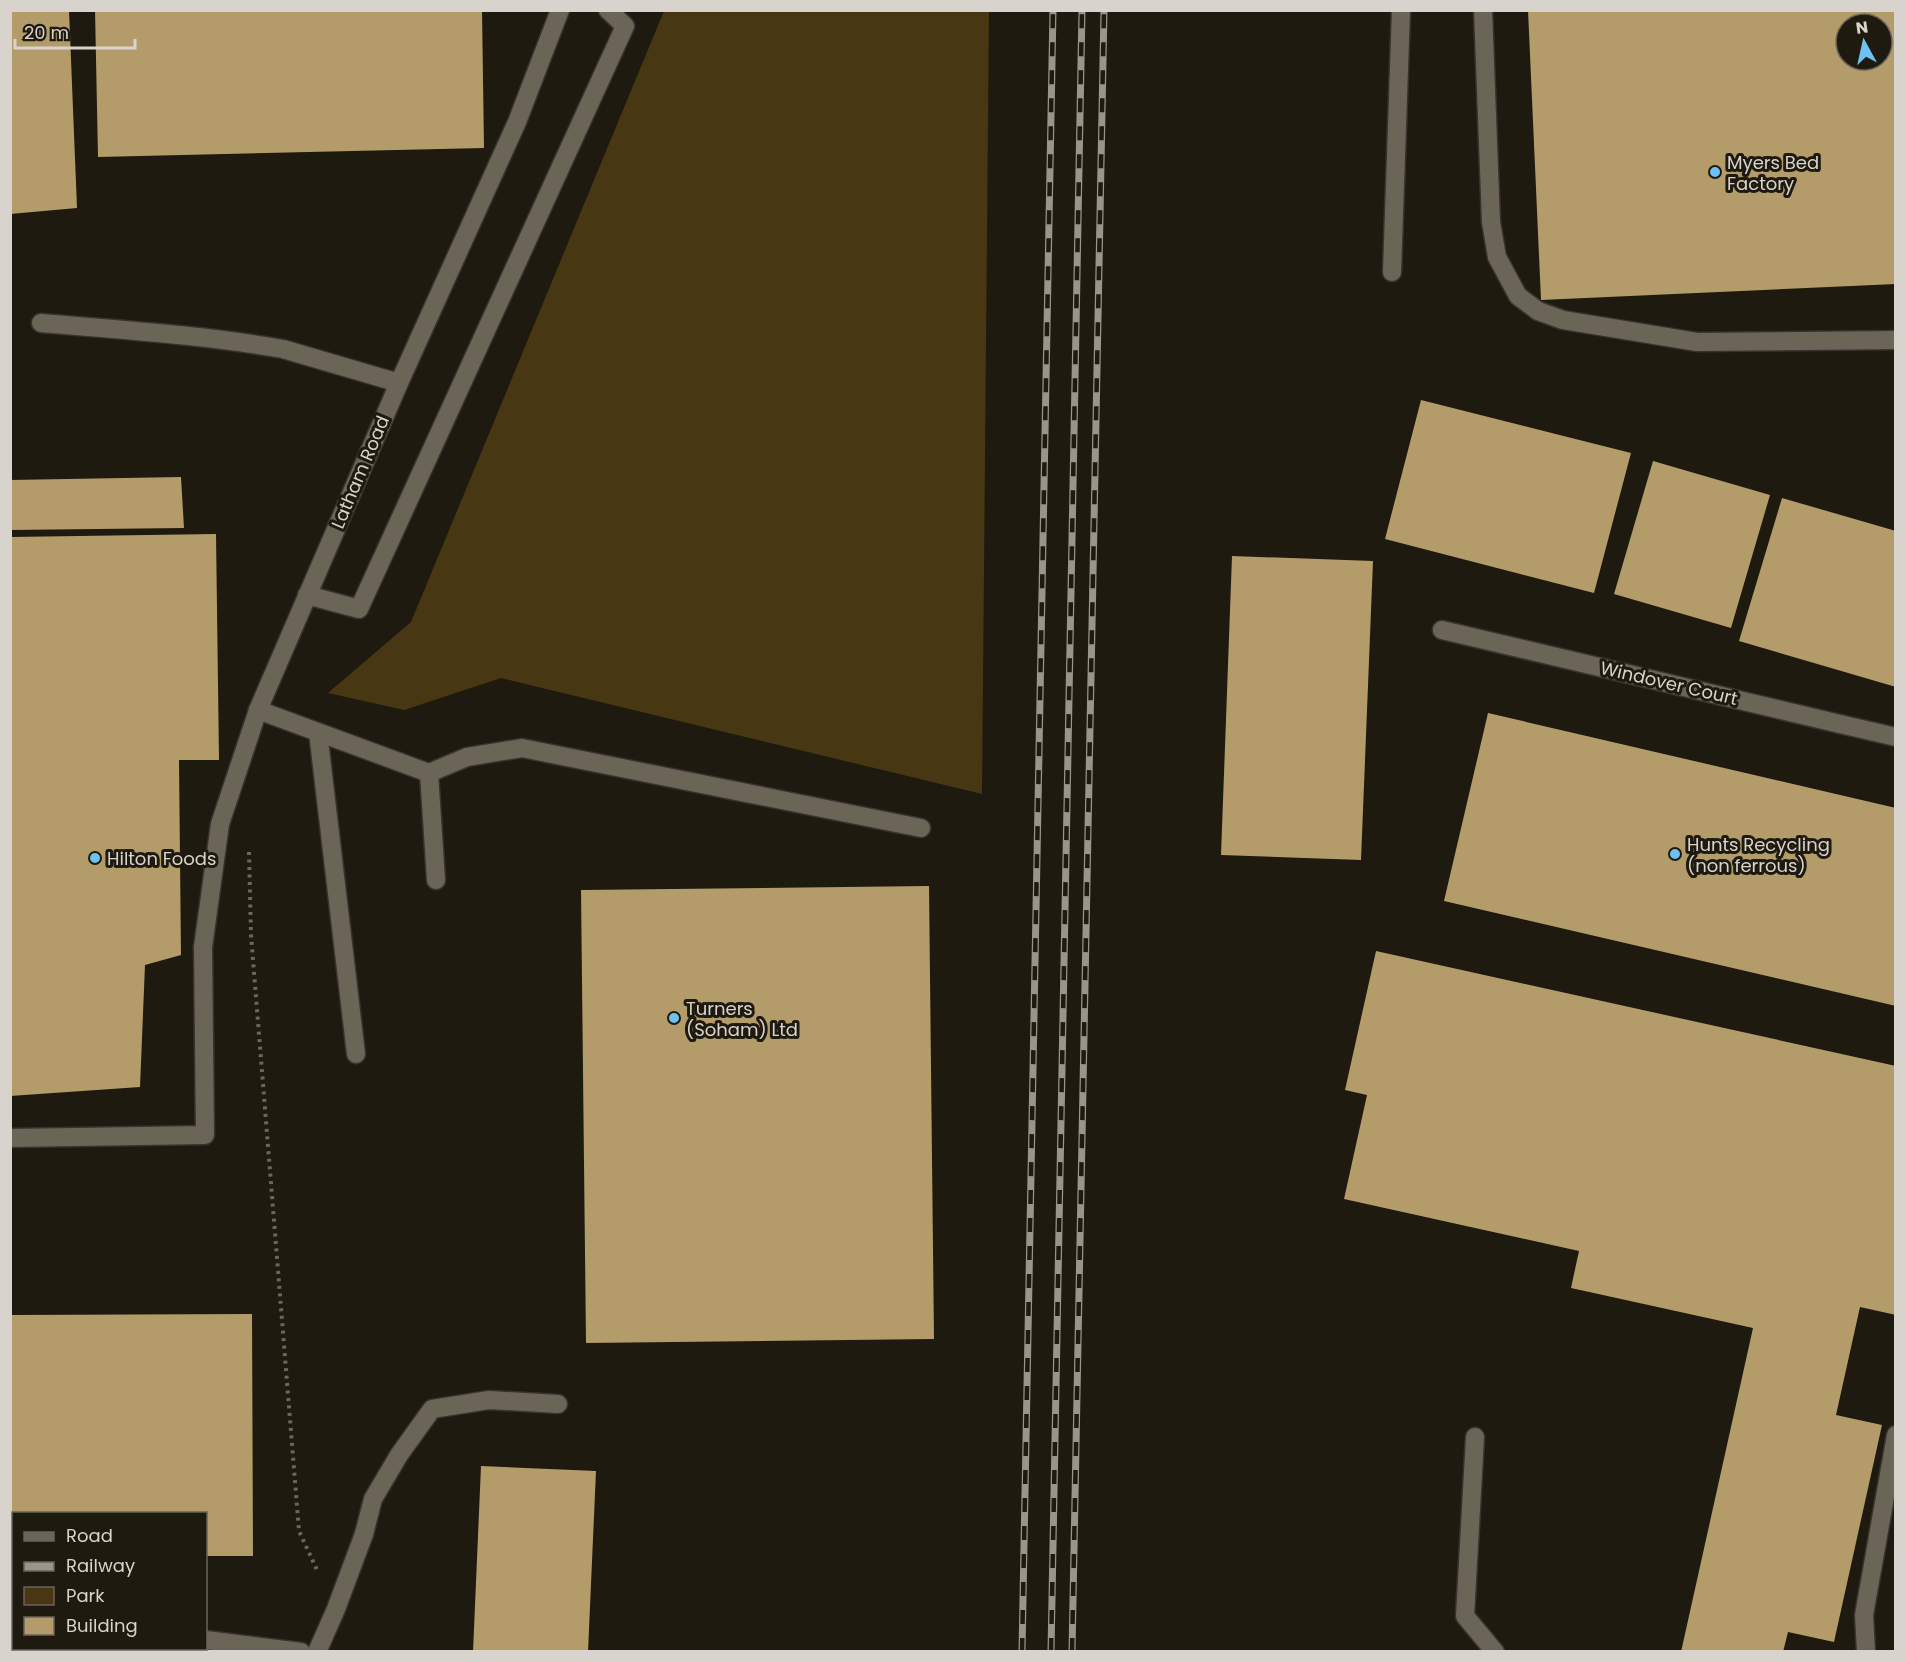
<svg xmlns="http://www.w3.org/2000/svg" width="1906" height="1662" viewBox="0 0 1906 1662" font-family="Poppins,sans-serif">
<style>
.green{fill:#473713}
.building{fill:#b39c6a;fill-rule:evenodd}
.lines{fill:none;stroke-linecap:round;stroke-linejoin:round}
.service-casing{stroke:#37332e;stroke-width:21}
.minor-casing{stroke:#37332e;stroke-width:21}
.path{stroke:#6c675e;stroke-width:4;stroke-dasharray:3 4.5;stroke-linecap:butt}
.service{stroke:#6b6558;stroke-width:18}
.minor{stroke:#6b6558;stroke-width:18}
.rail-casing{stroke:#99958c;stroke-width:7}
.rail{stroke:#1f1a0f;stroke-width:4.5;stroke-dasharray:14;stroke-linecap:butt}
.poi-dot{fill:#6dc2f3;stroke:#1f1a0f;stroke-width:2}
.labels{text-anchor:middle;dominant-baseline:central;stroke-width:6;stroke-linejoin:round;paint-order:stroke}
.poi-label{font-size:18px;fill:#d8d4cd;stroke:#1f1a0f;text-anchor:start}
.street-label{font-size:18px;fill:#d8d4cd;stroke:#1f1a0f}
</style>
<rect width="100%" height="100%" fill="#1f1a0f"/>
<path class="green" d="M664,11H989L982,794L501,678L404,710L328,693L411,622Z"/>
<path class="building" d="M10,10H69L77,208L10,214Z
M95,10H482L484,148L98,157Z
M1528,10H1896V284L1541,300ZM1846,24H1882V60H1846Z
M1421,400L1631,453L1594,593L1385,539Z
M1653,461L1770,495L1731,628L1614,594Z
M181,477L184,528L10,530V480Z
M1782,498L1896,531V687L1739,641Z
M216,534L219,760H179L181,955L145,965L140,1087L10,1096V537Z
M1232,556L1373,561L1361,860L1221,855Z
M1488,713L1896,808V1006L1444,901Z
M929,886L934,1339L586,1343L581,890Z
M1376,951L1896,1066V1315L1860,1307L1836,1415L1882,1425L1834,1642L1788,1632L1783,1652H1681L1753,1328L1571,1288L1579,1251L1344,1199L1367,1095L1345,1090Z
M252,1314L253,1556H206V1514H14V1556H10V1315Z
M481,1466L596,1471L588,1652H473Z
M172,1648H204L214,1650L172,1652Z"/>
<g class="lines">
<defs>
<path id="service" d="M1483,10L1491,222L1497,257L1518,296L1538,311L1563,320L1697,342L1896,340
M1392,272L1401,10
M41,323C122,330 203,335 283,349L399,383
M307,595L359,609L625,26L608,10
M1442,630L1840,724
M258,710L429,773L436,880
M318,732L356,1054
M429,773L467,757L522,748L921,828
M10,1138L205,1135L203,947
M1475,1437L1465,1616L1495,1652
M364,1534L373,1499L399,1455L432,1409L489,1400L558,1404
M206,1640L301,1652
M102,1652L107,1648
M1866,1652L1864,1615L1896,1435"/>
<path id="minor" d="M1840,724L1896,737
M203,947L220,824L258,710L399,383L517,122L560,10
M317,1652L336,1609L364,1534"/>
</defs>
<use href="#service" class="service-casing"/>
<use href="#minor" class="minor-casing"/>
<path class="path" d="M249,852L251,935L299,1531L317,1570"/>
<use href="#service" class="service"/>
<use href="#minor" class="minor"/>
<defs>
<path id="rail" d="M1022,1652L1053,10
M1051,1652L1082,10
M1072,1652L1104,10"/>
</defs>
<use href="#rail" class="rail-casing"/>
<use href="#rail" class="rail"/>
</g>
<g class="poi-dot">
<circle cx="1715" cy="172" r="6"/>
<circle cx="1675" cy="854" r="6"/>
<circle cx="95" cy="858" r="6"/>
<circle cx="674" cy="1018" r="6"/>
</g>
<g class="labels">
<g class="poi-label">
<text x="1727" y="162">Myers Bed<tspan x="1727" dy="21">Factory</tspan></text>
<text x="1687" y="844">Hunts Recycling<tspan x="1687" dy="21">(non ferrous)</tspan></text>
<text x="107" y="858">Hilton Foods</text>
<text x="686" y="1008">Turners<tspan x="686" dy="21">(Soham) Ltd</tspan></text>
</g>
<g class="street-label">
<text transform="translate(360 472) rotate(-67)">Latham Road</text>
<text transform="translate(1669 683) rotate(13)">Windover Court</text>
</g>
</g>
<rect width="1906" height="1662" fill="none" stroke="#d8d4cd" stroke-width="24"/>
<rect x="12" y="1512" width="195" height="138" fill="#1f1a0f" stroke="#69645b" stroke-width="1.5"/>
<rect x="24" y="1532" width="30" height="9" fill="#6b6558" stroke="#69645b" stroke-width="1.5"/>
<text x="66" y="1542" font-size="18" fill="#d8d4cd">Road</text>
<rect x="24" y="1562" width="30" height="9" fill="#99958c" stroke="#69645b" stroke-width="1.5"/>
<text x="66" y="1572" font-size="18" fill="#d8d4cd">Railway</text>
<rect x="24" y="1587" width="30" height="18" fill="#473713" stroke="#69645b" stroke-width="1.5"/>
<text x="66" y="1602" font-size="18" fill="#d8d4cd">Park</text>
<rect x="24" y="1617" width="30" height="18" fill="#b39c6a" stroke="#69645b" stroke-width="1.5"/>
<text x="66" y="1632" font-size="18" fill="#d8d4cd">Building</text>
<g transform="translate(1864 42) rotate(352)"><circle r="28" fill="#1f1a0f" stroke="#69645b" stroke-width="1.5"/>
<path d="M0-4.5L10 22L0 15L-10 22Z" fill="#6dc2f3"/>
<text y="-9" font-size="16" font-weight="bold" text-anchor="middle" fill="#d8d4cd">N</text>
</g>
<path d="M15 39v9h120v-9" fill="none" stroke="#d8d4cd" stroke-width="3"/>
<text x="24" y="39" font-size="18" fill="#d8d4cd" stroke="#1f1a0f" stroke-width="4.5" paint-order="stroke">20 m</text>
</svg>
